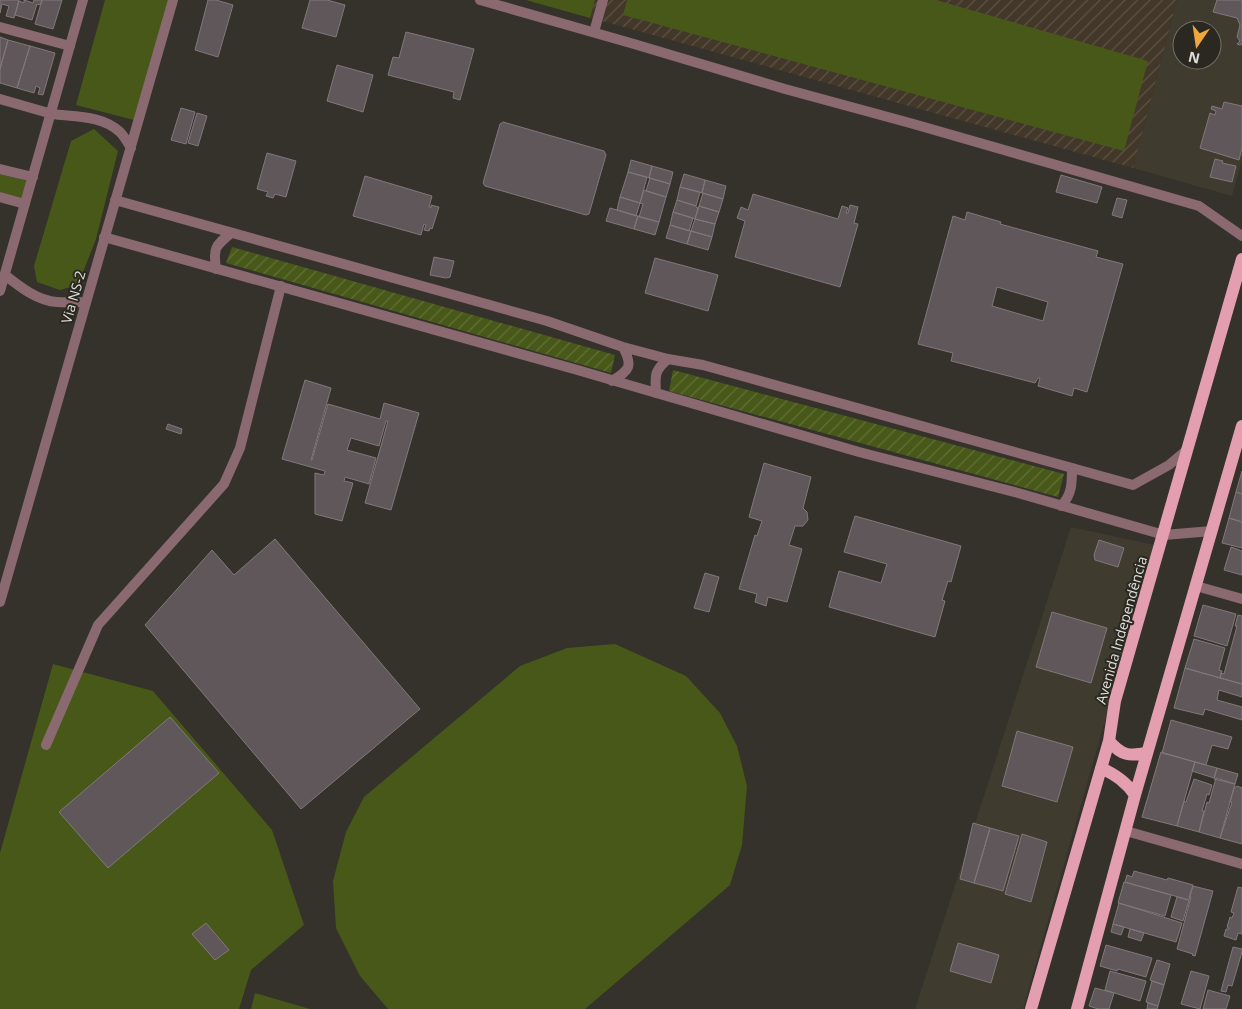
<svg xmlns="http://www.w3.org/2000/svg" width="1242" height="1009" viewBox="0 0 1242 1009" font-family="'Open Sans',sans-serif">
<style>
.built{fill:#3f3b2e;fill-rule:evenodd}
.industrial{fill:url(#industrial-furrows)}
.green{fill:#485819}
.garden{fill:url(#garden-furrows)}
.building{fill:#60575b;stroke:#81787c;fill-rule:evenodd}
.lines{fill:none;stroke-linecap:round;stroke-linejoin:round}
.minor{stroke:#8b6971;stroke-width:10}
.tertiary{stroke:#8b6971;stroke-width:10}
.primary{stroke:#e39eb0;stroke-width:12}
.labels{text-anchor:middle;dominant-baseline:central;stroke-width:4;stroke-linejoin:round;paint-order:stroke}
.street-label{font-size:14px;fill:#e0dfda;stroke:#2a2821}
</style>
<defs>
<pattern id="industrial-furrows" width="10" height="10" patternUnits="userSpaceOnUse" patternTransform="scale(1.25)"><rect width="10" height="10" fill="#423728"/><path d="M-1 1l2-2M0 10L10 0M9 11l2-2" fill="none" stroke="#5d5447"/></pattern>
<pattern id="garden-furrows" width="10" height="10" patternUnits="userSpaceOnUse" patternTransform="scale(1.25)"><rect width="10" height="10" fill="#485819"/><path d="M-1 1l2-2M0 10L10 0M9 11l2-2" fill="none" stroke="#62703a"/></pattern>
</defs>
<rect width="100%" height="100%" fill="#34322b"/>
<path class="built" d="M1177,0H1242V160L1232,196L1133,168ZM1182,30H1212V60H1182Z
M1071,527L1155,545L1023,1009H915Z"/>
<path class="industrial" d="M526,0H1177L1133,168Z"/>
<path class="green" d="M105,0H168L134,120L76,105Z
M526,0H595L590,18Z
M627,0H936L1148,61L1124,151L623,15Z
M94,129L118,151L96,239L78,285L60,290L37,282L34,266L71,141Z
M0,174L27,181L22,198L0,192Z
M615,644L686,676L720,713L737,746L747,786L742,845L730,885L585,1009H388L360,976L336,928L333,881L346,832L364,797L520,666L567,648Z
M53,664L153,691L272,830L304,925L251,970L239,1009H0V853Z
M255,993L310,1009H251Z"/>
<path class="garden" d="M232,247L615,355L611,373L226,263Z
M673,370L1064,474L1058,497L669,391Z"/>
<path class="building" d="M0,0H19L14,18L6,16L9,6L2,4L0,13Z
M24,0L33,3L34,0H42L40,5L37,4L32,20L15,15L19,1L24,3Z
M42,0H62L53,29L35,24Z
M208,0H216L233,5L218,57L195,50Z
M310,0H327L345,5L336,37L302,28Z
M1217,0H1242V44L1240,45L1237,44L1240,41L1237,37L1240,25L1237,18L1213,12Z
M406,32L474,49L460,100L453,98L454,92L388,75L393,57L399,58Z
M0,37L8,40L0,69Z
M8,40L30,46L17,88L0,83V69Z
M30,46L55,53L43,95L38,94L40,88L36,86L34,93L17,88Z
M337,65L373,75L363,112L327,101Z
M1224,102L1242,106V148L1239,160L1200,148L1210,113L1215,115L1216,111L1211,109L1212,106L1222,109Z
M181,108L195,112L186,144L171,140Z
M197,113L207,116L198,146L188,143Z
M503,122L604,151L606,155L589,214L586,215L485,186L483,183L500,124Z
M267,153L296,161L286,197L275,194L273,198L266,196L268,192L257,189Z
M1215,159L1223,161L1222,163L1236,166L1232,182L1210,177Z
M631,160L652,166L649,178L628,172Z
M652,166L673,172L670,184L649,178Z
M628,172L647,177L640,203L620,197Z
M684,174L705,180L702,193L680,187Z
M1061,175L1102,187L1097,203L1056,192Z
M365,176L432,196L429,207L431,208V205L439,207L432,229L430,228L429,231L424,230L426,225L424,224L421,235L353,216Z
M650,178L670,184L666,197L646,191Z
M705,180L726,186L723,199L702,193Z
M680,187L700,192L696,206L677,200Z
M644,190L666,197L659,222L639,217L643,204L640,203Z
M703,193L723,199L719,212L699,206Z
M753,194L838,219L842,206L848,208L846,213H848L850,205L858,207L854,223L858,224L840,287L735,257L745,221L737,218L741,207L748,210Z
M620,197L640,203L636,216L617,210Z
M1117,198L1127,200L1122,218L1112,215Z
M677,200L696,206V207L698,208L695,219L673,212Z
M699,206L719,212L715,224L695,219Z
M610,208L638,216L634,229L606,221Z
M673,212L693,218L689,231L670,225Z
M967,212L1001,222L1000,224L1098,251L1096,257L1123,264L1087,392L1074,388L1072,396L1038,386L1040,378H1038L1035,383L959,363L951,361L953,353L918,344L953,216L965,220ZM997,287L1048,302L1043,321L992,306Z
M638,216L659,222L655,235L634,229Z
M695,219L715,224L712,237L691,231Z
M670,225L691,231L687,244L666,238Z
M691,231L712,237L708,250L687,244Z
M434,257L454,261L450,277L446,278L430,275Z
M655,258L718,275L708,311L645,293Z
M305,380L331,388L311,460H312L328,404L380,419L384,403L419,413L391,510L365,503L388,421H386L379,446L351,438L347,450L376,458L369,484L345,477L344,481L353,483L342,521L315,514V473L324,475L325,471L282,459Z
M168,424L182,429L181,434L166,429Z
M764,463L811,477L803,508L807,512L808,520L803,526H795L789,545L802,549L787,602L768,597L766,606L755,602L757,594L739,589L755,535L757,536L762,521L749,517Z
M1242,471V494L1236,492Z
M1236,492L1242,494V522L1229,518Z
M855,516L961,546L951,582L948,581L942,600L945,601L935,637L829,607L839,571L881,583L887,564L844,552Z
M1229,518L1242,522V548L1222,543Z
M275,539L420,709L301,809L145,625L212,550L234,575Z
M1099,540L1124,548L1118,567L1095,560L1094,555Z
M1231,547L1242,551V575L1224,570Z
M705,573L719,577L709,612L694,608Z
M1203,605L1236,614L1227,646L1194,636Z
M1052,612L1107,628L1091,683L1036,667Z
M1238,615L1242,616V684L1220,678L1221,673L1224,674L1237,626H1235Z
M1194,639L1225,648L1219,670L1222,671L1220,678L1185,668Z
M1185,668L1242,684V697L1219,690L1217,700L1242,707V720L1205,709L1203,715L1174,708Z
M170,717L219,773L108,868L59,812Z
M1171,720L1232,737L1228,749L1212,745L1206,765L1162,753Z
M1017,731L1073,747L1057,802L1002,786Z
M1161,752L1195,762L1177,826L1142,817Z
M1195,762L1217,768L1214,778L1192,771Z
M1217,768L1238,774L1235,784L1214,779Z
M1216,778L1235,784L1220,838L1199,832L1207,802L1209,803Z
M1194,779L1212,785L1209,795L1207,794L1202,811H1204L1199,832L1177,826L1184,801L1186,802Z
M1237,786L1242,788V844L1220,838L1232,802H1230L1234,788Z
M973,823L990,828L974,883L960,879Z
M990,828L1019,836L1003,891L974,883Z
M1022,834L1047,842L1031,902L1005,894Z
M1134,871L1167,880L1168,878L1193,885L1189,900L1125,882L1127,875L1132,877Z
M1124,882L1171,895L1165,916L1118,903Z
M1193,886L1213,891L1195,956L1192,955L1193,954L1177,949L1191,897H1189Z
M1238,887L1242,888V934L1238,933L1236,940L1224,936L1226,929H1229V928L1227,927L1230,917L1232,918L1234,913L1231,912Z
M1177,897L1189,900L1183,921L1171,917Z
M1119,903L1182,923L1176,942L1113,924Z
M206,923L229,950L215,960L192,934Z
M1113,924L1124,927L1121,935L1111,932Z
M1130,929L1144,933L1141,941L1128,937Z
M958,943L999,955L991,983L950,971Z
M1106,945L1152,958L1146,977L1118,969L1117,971L1100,966Z
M1233,947L1242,949V952L1232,986L1228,985L1226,992L1221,991Z
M1157,960L1170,964L1164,985L1150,980Z
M1110,971L1146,981L1140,1001L1105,990Z
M1191,971L1209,976L1200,1009L1181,1004Z
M1152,981L1164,985L1158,1006L1146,1002Z
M1095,988L1114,993L1109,1009H1098L1089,1006Z
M1208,990L1230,996L1226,1009H1203Z
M1148,1003L1158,1006L1157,1009H1147Z"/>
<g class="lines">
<path class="minor" d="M480,0L634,44L785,89L910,123L1199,206L1242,236
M0,27L70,46
M594,32L603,0
M0,99L52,114
M1196,586L1242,599
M46,745L98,625L224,484L240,448L281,286
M1126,831L1242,864"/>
<path class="tertiary" d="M52,114C75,117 102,115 120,132C124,136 128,143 131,148
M0,169L33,177
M0,197L25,204
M115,200L547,321L623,347L668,359L703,365L1133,485L1169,465L1188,449
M104,237L574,369L859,452L1018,493L1164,535L1212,531
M216,269C213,248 215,246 231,233
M5,275C20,287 38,301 57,302C67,303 76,302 86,302
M0,291L83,0
M612,381C630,370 633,366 623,347
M656,393C655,375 654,371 668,359
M1061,506C1072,495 1072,483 1072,468
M0,602L173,0"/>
<path class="primary" d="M1109,741C1122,756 1129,756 1147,753
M1101,768C1116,775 1126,782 1135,795
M1031,1009L1109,741L1115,701L1242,259
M1077,1009L1135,795L1242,426"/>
</g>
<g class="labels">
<g class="street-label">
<text transform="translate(73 297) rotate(-74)">Via NS-2</text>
<text transform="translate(1121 630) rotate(-74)">Avenida Independência</text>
</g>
</g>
<g transform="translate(1197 45) rotate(193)"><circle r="24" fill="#2a2821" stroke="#73716b"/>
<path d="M0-4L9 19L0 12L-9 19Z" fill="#f0a63e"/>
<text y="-8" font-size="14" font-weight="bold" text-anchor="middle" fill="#e0dfda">N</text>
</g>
</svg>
